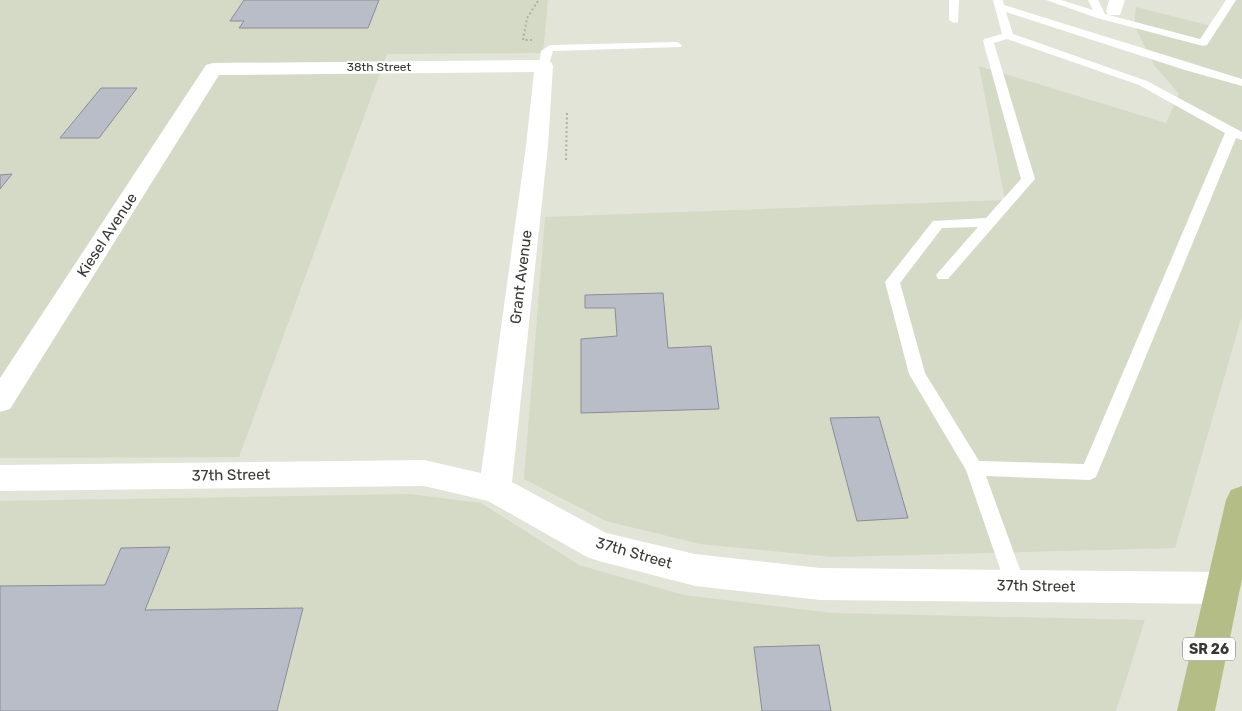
<svg xmlns="http://www.w3.org/2000/svg" width="1242" height="711" viewBox="0 0 1242 711" font-family="Rubik,sans-serif">
<style>
.built{fill:#d5dac6}
.building{fill:#b8bdc8;stroke:#888d98}
.lines{fill:none;stroke-linecap:round;stroke-linejoin:round}
.path{stroke:#aeb0a6;stroke-width:2;stroke-dasharray:2 2.5;stroke-linecap:butt}
.lane{fill:#fff;fill-rule:evenodd}
.street{fill:#fff;fill-rule:evenodd}
.primary{fill:#b3bd85;fill-rule:evenodd}
.labels{text-anchor:middle;dominant-baseline:central;stroke-width:4;stroke-linejoin:round;paint-order:stroke}
.far-street-label{font-size:12px;fill:#373934;stroke:#fff}
.shield{fill:#fff;stroke:#737471;stroke-width:1}
.shield-label{font-size:14px;font-weight:bold;fill:#373934}
.street-label{font-size:15px;fill:#373934;stroke:#fff}
</style>
<rect width="100%" height="100%" fill="#e1e4d7"/>
<path class="built" d="M0,0H548L543,53L387,54L239,457L0,458Z
M1236,0H1242V316L1175,548L833,557L700,544L606,521L524,479L545,217L1005,200L979,66L1166,123L1179,94L1154,65L1134,25L1136,7L1219,28Z
M410,494L481,503L579,565L684,595L832,613L1145,620L1116,711H0V501Z"/>
<path class="building" d="M244,0H379L368,28H239L244,21H230Z
M101,88H137L99,138H60Z
M12,174L0,189V175Z
M663,293L668,348L711,346L719,409L581,413V339L617,336L615,308H585V295Z
M879,417L908,518L857,521L830,418Z
M170,547L145,610L303,608L277,711H0V586L105,585L121,548Z
M819,645L831,711H762L754,647Z"/>
<g class="lines">
<path class="path" d="M532,40H523L527,18L538,1
M566,160L567,111"/>
<path class="lane" d="M949,0H959L958,22L954,23L949,20Z
M993,0H1003L1004,5L1242,79V86L1185,70L1006,12L1013,34L1147,81L1242,132V140L1236,138L1096,477L1090,480L986,476L1026,586L1023,593L1016,596L1009,593L1006,586L966,470L909,374L885,282L933,221L986,218L1021,179L983,41L984,39L1002,34ZM1007,39L1139,85L1225,133L1084,464L979,461L925,373L900,283L942,228L978,227L936,275L938,279H948L1035,179L994,43Z
M1046,0H1061L1093,10L1088,0H1098L1105,14L1200,39L1226,0H1236L1207,45L1203,46L1097,18Z
M677,42L682,45L681,47L553,51L548,68H540L539,66L541,51L550,45Z"/>
<path class="street" d="M1109,0H1125L1120,15H1108L1106,11Z
M544,60L551,62L553,66L548,146L512,482L606,533L695,554L820,568L1222,572L1234,577L1239,588L1234,599L1222,604L820,600L695,586L599,561L587,557L488,501L424,486L0,491V465L424,460L481,473L526,146L534,72L219,75L10,409L0,412V378L206,65L213,63Z"/>
<path class="primary" d="M1242,486V579L1215,711H1177L1226,500L1231,490Z"/>
</g>
<g class="labels">
<g class="far-street-label">
<text x="379" y="67">38th Street</text>
</g>
<rect class="shield" x="1183" y="637.5" width="52" height="23" rx="4"/>
<g class="shield-label">
<text x="1209" y="649">SR 26</text>
</g>
<g class="street-label">
<text transform="translate(107 235) rotate(-57)">Kiesel Avenue</text>
<text transform="translate(521 277) rotate(-83)">Grant Avenue</text>
<text transform="translate(231 475) rotate(-1)">37th Street</text>
<text transform="translate(634 553) rotate(16)">37th Street</text>
<text transform="translate(1036 586) rotate(1)">37th Street</text>
</g>
</g>
</svg>
